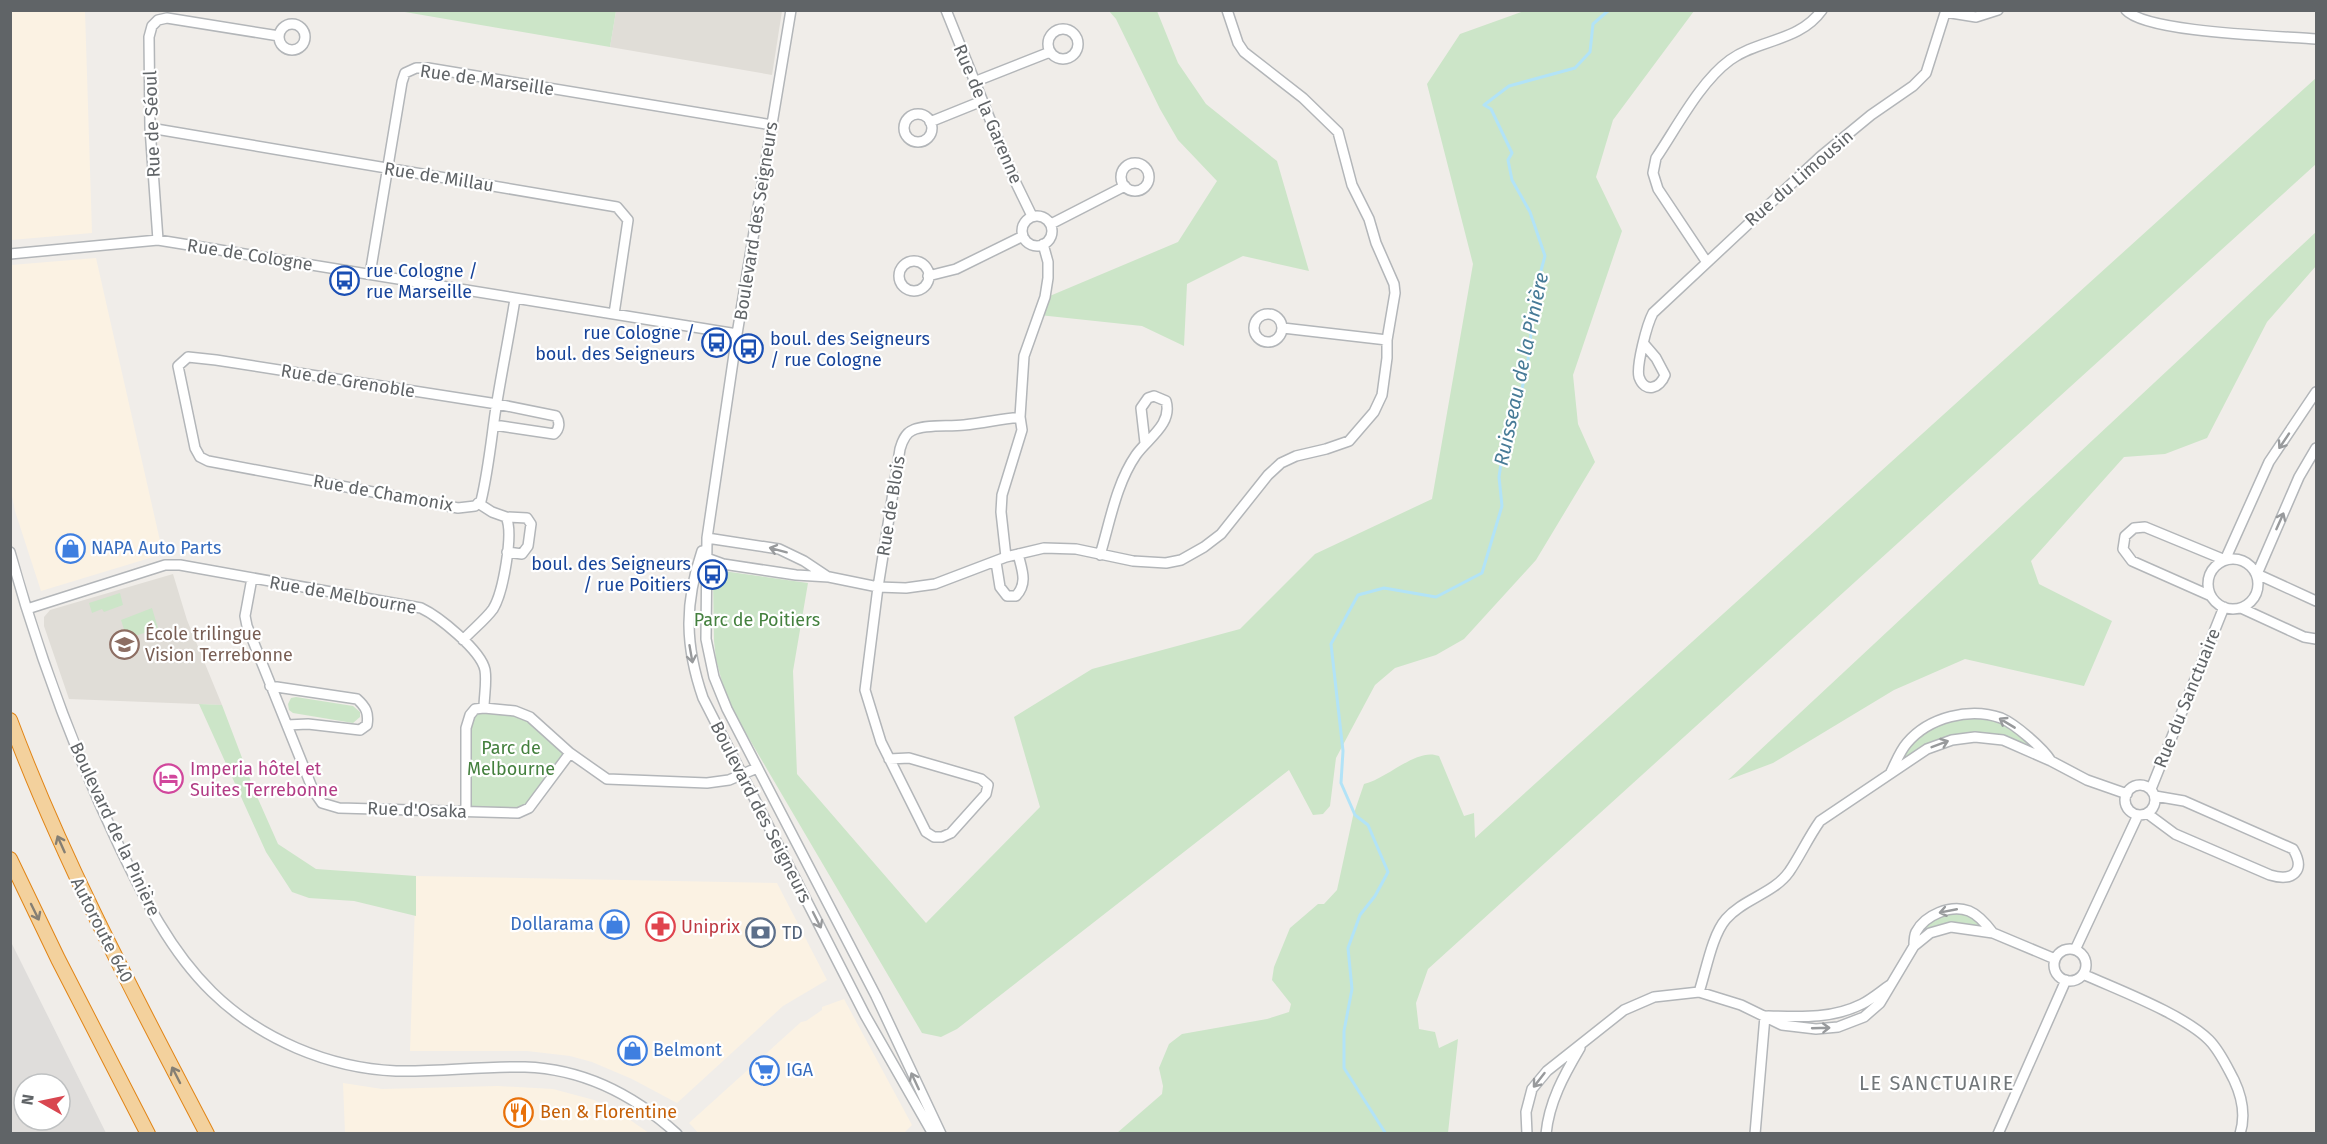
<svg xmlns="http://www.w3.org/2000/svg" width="2327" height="1144" viewBox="0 0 2327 1144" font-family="'Fira Sans',sans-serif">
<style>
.commercial{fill:#fbf2e3}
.industrial{fill:#dfdddb;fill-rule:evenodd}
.education{fill:#e0ddd7}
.green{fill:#cce5c8}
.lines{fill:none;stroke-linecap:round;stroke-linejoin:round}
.stream{stroke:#b2e3f7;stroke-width:3}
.minor-casing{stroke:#b3b6b9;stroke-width:12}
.highway-casing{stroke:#e18517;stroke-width:16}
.minor{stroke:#fff;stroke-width:9}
.highway{stroke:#f3d19d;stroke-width:14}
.oneway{stroke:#989a9c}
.oneway2{stroke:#857f74}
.labels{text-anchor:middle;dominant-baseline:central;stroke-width:4.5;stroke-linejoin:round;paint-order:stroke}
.street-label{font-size:18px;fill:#606467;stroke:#fff}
.transit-label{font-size:18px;fill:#164399;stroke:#fff;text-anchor:start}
.shop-label{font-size:18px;fill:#366cbe;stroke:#fff;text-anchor:start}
.park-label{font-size:18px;fill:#44803e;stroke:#fff}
.education-label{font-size:18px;fill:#785e54;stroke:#fff;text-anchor:start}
.hotel-label{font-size:18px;fill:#b23c85;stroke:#fff;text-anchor:start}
.health-label{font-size:18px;fill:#be3a42;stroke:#fff;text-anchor:start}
.service-label{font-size:18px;fill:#4e5e75;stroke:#fff;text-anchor:start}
.food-label{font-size:18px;fill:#c56008;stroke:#fff;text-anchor:start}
.water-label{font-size:20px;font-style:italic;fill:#477b97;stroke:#fff}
.neighbourhood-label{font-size:20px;letter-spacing:1.5px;fill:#717679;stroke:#fff}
</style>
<rect width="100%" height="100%" fill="#f0ede9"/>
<path class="commercial" d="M11,10L85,11L92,233L11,240Z
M96,258L163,554L41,591L15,511L11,491V265Z
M416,876L777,883L827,980L783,1006L677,1103L632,1079L592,1062L570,1056L527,1051H410Z
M844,999L912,1125L904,1133L699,1134L692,1126L689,1123L801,1022L806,1021L822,1010V1007Z
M343,1083L382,1089L498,1086L553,1089L594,1100L620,1113L649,1133H345Z"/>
<path class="industrial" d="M11,942L106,1133H11ZM24,1084H60V1120H24Z"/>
<path class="education" d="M616,11H782L772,75L610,47Z
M173,574L187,620L222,705L69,699L44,626V617L50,610Z"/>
<path class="green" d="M399,11H616L610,47Z
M1109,11H1157L1178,63L1206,104L1277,161L1309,271L1243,256L1187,284L1184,346L1142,326L1039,315L1045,298L1178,242L1217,181L1178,140L1160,109L1116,19Z
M1524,11H1694L1613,120L1596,177L1622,231L1573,375L1578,424L1595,462L1536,560L1464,639L1436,655L1395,668L1375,685L1336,758L1330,806L1323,814L1313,815L1289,770L957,1029L941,1037L922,1033L727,701L716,659L714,641L713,579L723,571L808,583L793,671L797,774L926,923L1040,807L1014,717L1092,669L1240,629L1315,554L1432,499L1473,264L1427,84L1460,34Z
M2316,78V164L1428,969L1416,1003L1419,1029L1435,1032L1439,1048L1458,1039L1448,1133H1117L1162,1094L1163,1086L1159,1068L1169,1044L1182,1034L1267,1019L1289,1012L1291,1004L1272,980L1274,967L1290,928L1318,904H1324L1337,890L1353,816L1364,784C1387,779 1417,747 1439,756L1464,816L1474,813L1475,838Z
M2316,232V266L2267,322L2207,438L2165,454L2124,457L2031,561L2039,584L2112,621L2084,686L1965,659L1894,690L1773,763L1728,780Z
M120,593L123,605L104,612L102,609L92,613L89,603Z
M152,608L158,628L127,639L121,620Z
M296,697L353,706L360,712V717L353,723L293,713L289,710L288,704L291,698Z
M199,704L222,705L255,792L278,844L316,869L416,876V916L354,901L309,898L292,892L266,852Z
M475,709L515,711L570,753L529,808L518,813L466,811V728Z
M1949,717L2002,719L2051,761L2003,740H1952L1889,774L1907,743Z
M1969,911L1993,933L1951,927L1914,946L1915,934L1935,914Z"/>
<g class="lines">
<path class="stream" d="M1386,1134L1344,1068V1031L1352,989L1348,948L1360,915L1375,896L1388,872L1368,825L1355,815L1341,783L1343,751L1331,644L1358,595L1384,588L1436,597L1482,573L1502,506L1499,477L1504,443L1519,403L1528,360L1536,289L1545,256L1530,212L1512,180L1508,160L1512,153L1491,109L1484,105L1509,86L1575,68L1590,52L1593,24L1609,10"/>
<defs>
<path id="minor" d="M791,10L737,334L707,538L706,639L714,677L727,709L876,996L941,1134
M946,10L1014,179L1032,216
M2126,10C2146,33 2282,36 2316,39
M1945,12L1976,17L1998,10
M279 37a13 13 0 1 1 26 0a13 13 0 1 1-26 0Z
M1048 44a15 15 0 1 1 30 0a15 15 0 1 1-30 0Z
M974,82L1050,52
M904 128a14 14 0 1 1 28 0a14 14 0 1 1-28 0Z
M930,122L982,101
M150,128L617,207L628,220L614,314
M1121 177a14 14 0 1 1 28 0a14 14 0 1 1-28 0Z
M1022 231a15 15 0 1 1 30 0a15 15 0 1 1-30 0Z
M1051,224L1125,186
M158,240L150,128L149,37L152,26L158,20L167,18L279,36
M10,254L158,240L737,334
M899 276a15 15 0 1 1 30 0a15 15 0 1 1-30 0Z
M1706,261L1658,189L1653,173L1656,158C1677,127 1700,82 1730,60C1759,39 1799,42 1822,10
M370,274L402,82L405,73L416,68H428L772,125
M928,276L956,269L1023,236
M1254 328a14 14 0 1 1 28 0a14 14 0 1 1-28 0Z
M1283,328L1387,340
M1644,344L1656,358L1665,375C1660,388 1645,394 1639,377C1636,366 1647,324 1653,313L1820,157L1871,115L1913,86L1926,73L1946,10
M494,425L554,434C560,429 560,422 556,416L497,404L216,360L188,357L178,366L195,448L200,457L208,461L458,508L475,506L481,501C488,472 491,442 495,414C501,375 509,337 515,299
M2316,448L2299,477L2257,574L2316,601
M506,517L527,518L531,524L528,546L522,554L507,552
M707,538L779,549L804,561L828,577
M702,551C684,604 685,646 703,698L865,1015L933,1134
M10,552C38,653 74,751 119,846C144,898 170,951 212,992C260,1039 328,1068 396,1071C439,1072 482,1066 525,1067C584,1069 633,1094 677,1134
M1100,555C1110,522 1116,484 1136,455C1147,439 1173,424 1166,401L1154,396L1148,398L1141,408L1145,443
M701,556L723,564L796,575L829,577L878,587L906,588L935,584L1006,557L1044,548L1076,549L1133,561L1166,563L1181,560L1204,547L1221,534L1268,475L1281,463L1296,456L1326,449L1349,441L1374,412L1382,395L1387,358V340L1395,293L1394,284L1376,243L1369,219L1352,185L1338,132L1303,98L1244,52L1238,43L1227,10
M1006,557L1001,512L1002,495L1022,430L1020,417L1024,356L1045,297L1048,278V262L1043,244
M2208 584a25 25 0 1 1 50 0a25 25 0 1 1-50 0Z
M996,562L1000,587L1007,596H1016C1028,583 1022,570 1018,554
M252,578L245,616L247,626L313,790L322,803L339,808L518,813L529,808L570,753
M2211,596L2132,561L2123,549L2125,536L2134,528L2145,527L2225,560L2269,462L2316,392
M2241,608L2304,637L2316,639
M27,609L165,565H180L421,608C438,616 481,650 485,670C487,682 484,696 484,708L515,711L530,717L570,753L607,779L707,783L729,780L757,768
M463,640C472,630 485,620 493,609C503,593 514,533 506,517L492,512L478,503
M270,686L357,699C366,707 369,713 367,725L360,730L308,724L287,725
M889,759L909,758L981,779L988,785L986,794L951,833L942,837H934L926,832L881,742L865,690L878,587L900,449C902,442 905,433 913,430C927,424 949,427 964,425C983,423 1001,419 1020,417
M1891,772C1896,762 1900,751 1907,743C1929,717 1970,707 2001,718C2015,724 2043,748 2051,761
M2125 800a15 15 0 1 1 30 0a15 15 0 1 1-30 0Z
M2151,789L2224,607
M466,811V728L470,715L475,709L484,708
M2148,814L2175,834L2270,875C2293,882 2306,871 2293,849L2184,801L2155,796
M1914,946C1914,941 1914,936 1916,932C1925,915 1951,904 1969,911C1979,915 1987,925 1993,933
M2054 965a16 16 0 1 1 32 0a16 16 0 1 1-32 0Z
M2075,950L2138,815
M2083,974C2118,990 2183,1014 2209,1040C2220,1051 2227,1067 2234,1080C2242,1097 2246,1115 2240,1134
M1699,992C1706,971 1712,935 1726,919C1743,899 1773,894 1789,872C1800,856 1808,838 1820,821L1927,749L1952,740L1975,737L2003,740L2051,761L2087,780L2127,794
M1768,1016C1800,1017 1832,1019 1862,1004C1872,999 1881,991 1890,985
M1527,1134L1526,1112L1532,1089L1547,1071L1624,1010L1654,997L1699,992L1741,1005L1782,1025L1816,1029L1838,1027L1864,1017L1880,1003L1914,946L1930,933L1951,927L1993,933L2055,959
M1546,1134C1549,1102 1564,1075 1580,1048
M1755,1134L1765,1016
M1998,1134L2066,980"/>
<path id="highway" d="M10,720C64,864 136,998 207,1134
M10,859L58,959L148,1134"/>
</defs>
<use href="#minor" class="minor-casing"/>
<use href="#highway" class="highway-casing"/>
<use href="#minor" class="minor"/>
<use href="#highway" class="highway"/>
</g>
<defs><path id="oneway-shaft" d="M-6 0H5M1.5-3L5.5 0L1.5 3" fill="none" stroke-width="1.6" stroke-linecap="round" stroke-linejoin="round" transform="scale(1.5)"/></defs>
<g class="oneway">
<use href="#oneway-shaft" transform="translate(2284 441) rotate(124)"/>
<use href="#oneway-shaft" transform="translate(2280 521) rotate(-66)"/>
<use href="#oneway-shaft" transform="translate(778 550) rotate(-165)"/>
<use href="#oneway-shaft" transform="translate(691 654) rotate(80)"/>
<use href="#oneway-shaft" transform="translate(2007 723) rotate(-149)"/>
<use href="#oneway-shaft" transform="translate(1940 744) rotate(-21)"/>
<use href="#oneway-shaft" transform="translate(1948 911) rotate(169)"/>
<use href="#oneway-shaft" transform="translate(817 920) rotate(63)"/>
<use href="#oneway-shaft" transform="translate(1821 1028) rotate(-2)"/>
<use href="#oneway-shaft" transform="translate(1539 1080) rotate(128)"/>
<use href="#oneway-shaft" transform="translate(915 1081) rotate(-115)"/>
</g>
<g class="oneway2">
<use href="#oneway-shaft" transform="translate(61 844) rotate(-114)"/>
<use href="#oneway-shaft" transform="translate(35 912) rotate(64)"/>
<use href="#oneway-shaft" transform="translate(176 1075) rotate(-117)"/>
</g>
<defs>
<symbol id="bus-ring" viewBox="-11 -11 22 22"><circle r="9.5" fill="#fff" stroke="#1a4fb4" stroke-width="1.5"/><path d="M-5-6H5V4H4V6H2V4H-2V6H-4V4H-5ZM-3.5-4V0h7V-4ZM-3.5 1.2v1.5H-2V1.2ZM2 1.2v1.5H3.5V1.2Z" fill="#1a4fb4"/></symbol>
<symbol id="shop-ring" viewBox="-11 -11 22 22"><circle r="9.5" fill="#fff" stroke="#3f7fe0" stroke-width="1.5"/><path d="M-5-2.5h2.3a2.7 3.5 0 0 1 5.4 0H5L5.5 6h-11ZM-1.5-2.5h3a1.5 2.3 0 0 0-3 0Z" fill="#3f7fe0"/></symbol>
<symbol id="school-ring" viewBox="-11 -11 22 22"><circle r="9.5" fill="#fff" stroke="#8d6e63" stroke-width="1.5"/><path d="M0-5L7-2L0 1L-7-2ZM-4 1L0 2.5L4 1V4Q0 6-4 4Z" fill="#8d6e63"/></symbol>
<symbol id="hotel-ring" viewBox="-11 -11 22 22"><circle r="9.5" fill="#fff" stroke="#d1479c" stroke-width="1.5"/><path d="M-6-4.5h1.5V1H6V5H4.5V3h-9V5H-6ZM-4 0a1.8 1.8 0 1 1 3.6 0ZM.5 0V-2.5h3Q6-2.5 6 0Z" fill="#d1479c"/></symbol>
<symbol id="pharmacy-ring" viewBox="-11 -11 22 22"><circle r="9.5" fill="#fff" stroke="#e0444e" stroke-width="1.5"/><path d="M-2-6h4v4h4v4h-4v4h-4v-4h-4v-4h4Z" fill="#e0444e"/></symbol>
<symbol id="bank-ring" viewBox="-11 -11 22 22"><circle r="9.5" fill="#fff" stroke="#5c6f8a" stroke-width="1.5"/><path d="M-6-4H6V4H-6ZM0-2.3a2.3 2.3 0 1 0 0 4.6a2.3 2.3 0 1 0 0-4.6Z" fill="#5c6f8a"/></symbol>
<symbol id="supermarket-ring" viewBox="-11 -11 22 22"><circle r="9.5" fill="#fff" stroke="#3f7fe0" stroke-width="1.5"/><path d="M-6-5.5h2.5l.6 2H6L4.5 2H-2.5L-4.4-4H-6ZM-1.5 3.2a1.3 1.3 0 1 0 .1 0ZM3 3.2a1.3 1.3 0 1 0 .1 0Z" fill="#3f7fe0"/></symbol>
<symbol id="restaurant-ring" viewBox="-11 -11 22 22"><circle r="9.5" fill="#fff" stroke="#e8710a" stroke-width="1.5"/><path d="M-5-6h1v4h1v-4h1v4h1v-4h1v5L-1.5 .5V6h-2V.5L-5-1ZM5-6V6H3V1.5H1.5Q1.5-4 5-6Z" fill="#e8710a"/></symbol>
</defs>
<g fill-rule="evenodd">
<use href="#bus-ring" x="328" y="264" width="33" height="33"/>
<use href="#bus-ring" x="700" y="326" width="33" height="33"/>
<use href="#bus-ring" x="732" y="332" width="33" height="33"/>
<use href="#shop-ring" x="54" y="532" width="33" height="33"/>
<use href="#bus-ring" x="696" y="558" width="33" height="33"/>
<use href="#school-ring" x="108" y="628" width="33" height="33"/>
<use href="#hotel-ring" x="152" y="762" width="33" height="33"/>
<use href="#shop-ring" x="598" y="908" width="33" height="33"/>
<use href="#pharmacy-ring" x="644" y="910" width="33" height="33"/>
<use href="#bank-ring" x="744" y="916" width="33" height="33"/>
<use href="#shop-ring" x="616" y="1034" width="33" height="33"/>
<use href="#supermarket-ring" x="748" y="1054" width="33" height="33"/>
<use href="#restaurant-ring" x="502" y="1096" width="33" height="33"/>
</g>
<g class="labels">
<g class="street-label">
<text transform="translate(487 80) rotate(8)">Rue de Marseille</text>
<text transform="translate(988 114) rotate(67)">Rue de la Garenne</text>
<text transform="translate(152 124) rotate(-92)">Rue de Séoul</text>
<text transform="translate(439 177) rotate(9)">Rue de Millau</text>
<text transform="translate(1799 178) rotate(-41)">Rue du Limousin</text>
<text transform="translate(756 221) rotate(-81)">Boulevard des Seigneurs</text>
<text transform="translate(250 255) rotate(9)">Rue de Cologne</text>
<text transform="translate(348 381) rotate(9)">Rue de Grenoble</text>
<text transform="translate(383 493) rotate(10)">Rue de Chamonix</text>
<text transform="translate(891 506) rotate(-81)">Rue de Blois</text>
<text transform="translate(343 595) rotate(10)">Rue de Melbourne</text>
<text transform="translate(2187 698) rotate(-68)">Rue du Sanctuaire</text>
<text transform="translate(417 810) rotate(2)">Rue d'Osaka</text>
<text transform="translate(761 812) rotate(63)">Boulevard des Seigneurs</text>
<text transform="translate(115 829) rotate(65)">Boulevard de la Pinière</text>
<text transform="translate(102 930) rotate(63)">Autoroute 640</text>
</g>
<g class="transit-label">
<text x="366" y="271">rue Cologne /<tspan x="366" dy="21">rue Marseille</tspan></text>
<text x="695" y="333" text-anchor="end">rue Cologne /<tspan x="695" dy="21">boul. des Seigneurs</tspan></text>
<text x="770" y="339">boul. des Seigneurs<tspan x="770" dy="21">/ rue Cologne</tspan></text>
<text x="691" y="564" text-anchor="end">boul. des Seigneurs<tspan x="691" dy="21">/ rue Poitiers</tspan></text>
</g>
<g class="shop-label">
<text x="91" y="548">NAPA Auto Parts</text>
<text x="594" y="924" text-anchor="end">Dollarama</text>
<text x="653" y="1050">Belmont</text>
<text x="786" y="1070">IGA</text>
</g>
<g class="park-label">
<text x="757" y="620">Parc de Poitiers</text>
<text x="511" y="748">Parc de<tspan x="511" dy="21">Melbourne</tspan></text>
</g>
<g class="education-label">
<text x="145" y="634">École trilingue<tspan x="145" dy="21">Vision Terrebonne</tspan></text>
</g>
<g class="hotel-label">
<text x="190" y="769">Imperia hôtel et<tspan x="190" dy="21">Suites Terrebonne</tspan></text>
</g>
<g class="health-label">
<text x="681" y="927">Uniprix</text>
</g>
<g class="service-label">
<text x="782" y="933">TD</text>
</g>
<g class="food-label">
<text x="540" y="1112">Ben &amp; Florentine</text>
</g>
<g class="water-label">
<text transform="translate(1521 369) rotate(-78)">Ruisseau de la Pinière</text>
</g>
<g class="neighbourhood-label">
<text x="1937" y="1083">LE SANCTUAIRE</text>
</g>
</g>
<rect width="2327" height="1144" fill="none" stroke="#606467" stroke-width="24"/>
<g transform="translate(42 1102) rotate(279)"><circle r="28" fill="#ffffff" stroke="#bfc1c2" stroke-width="1.5"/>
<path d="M0-4.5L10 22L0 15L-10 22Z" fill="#d94650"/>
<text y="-9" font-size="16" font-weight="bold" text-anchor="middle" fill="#606467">N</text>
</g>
</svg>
